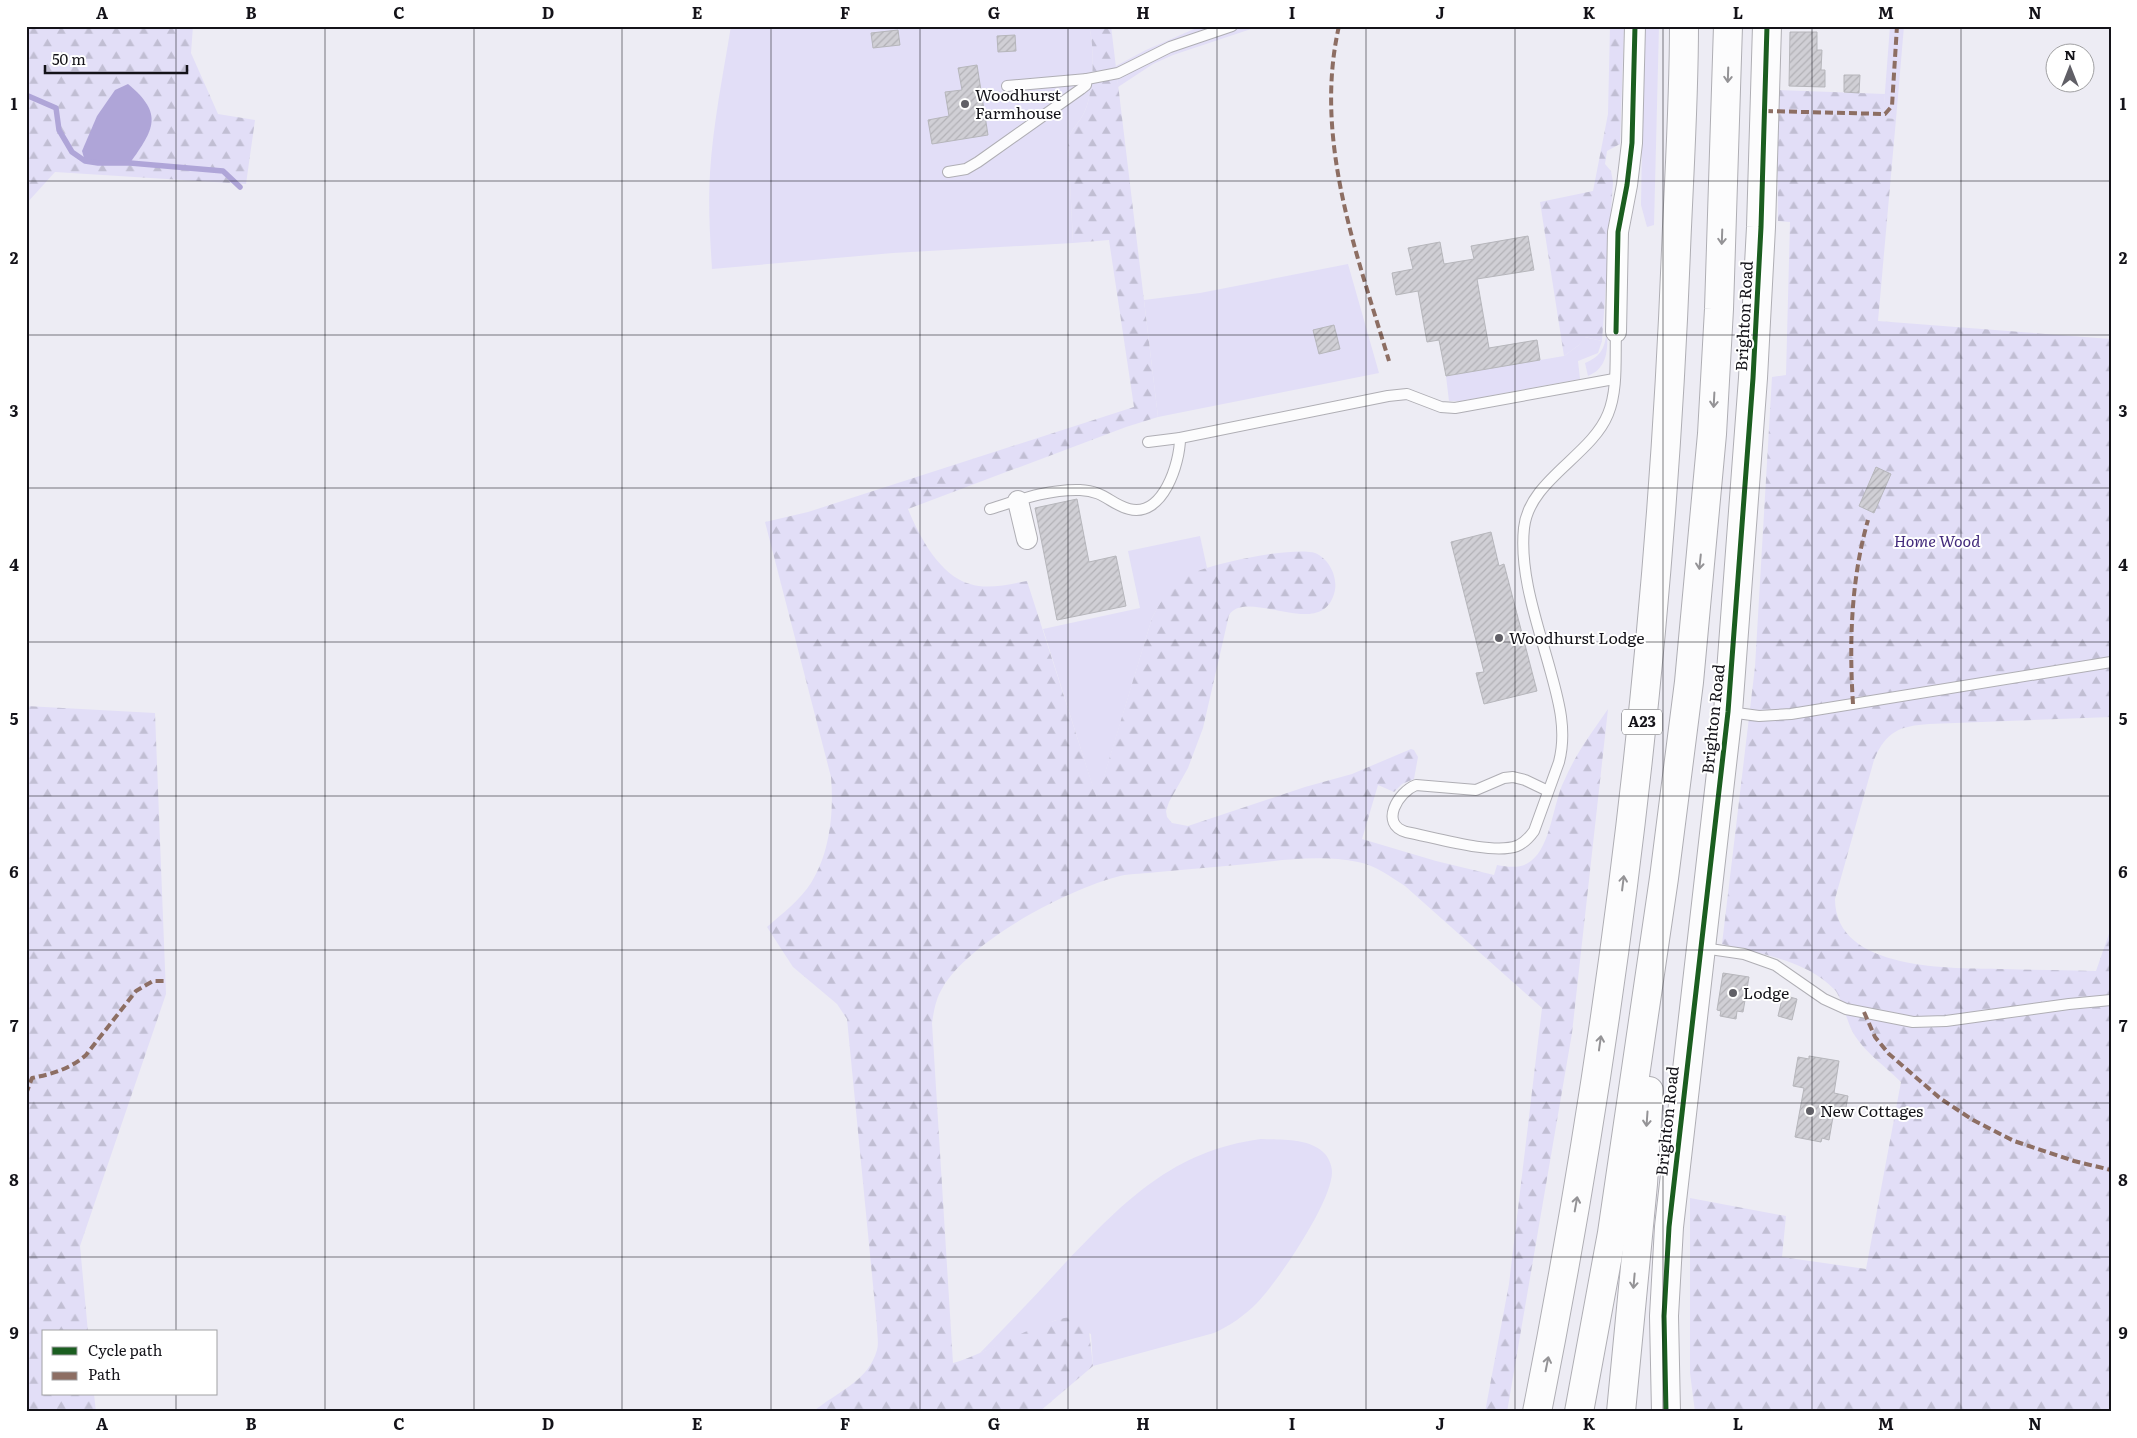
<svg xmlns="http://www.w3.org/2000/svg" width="2137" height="1438" viewBox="0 0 2137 1438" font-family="Literata,serif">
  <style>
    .green { fill: #e2def7 }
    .forest { fill: url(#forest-firs) }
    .water { fill: #afa5d8 }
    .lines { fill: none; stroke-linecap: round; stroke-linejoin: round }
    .stream { stroke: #afa5d8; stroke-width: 5.5 }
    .building { fill: url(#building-hatch); stroke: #b6b6bb }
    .lane-casing { stroke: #afaeb4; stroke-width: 12 }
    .street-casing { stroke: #afaeb4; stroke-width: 22 }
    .secondary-casing { stroke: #afaeb4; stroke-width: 30 }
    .highway-casing { stroke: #afaeb4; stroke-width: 30 }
    .lane { stroke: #fcfcfd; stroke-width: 10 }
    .street { stroke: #fcfcfd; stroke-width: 20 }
    .secondary { stroke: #fcfcfd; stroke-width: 28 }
    .highway { stroke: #fcfcfd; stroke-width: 28 }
    .quiet { stroke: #8d6e63; stroke-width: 4; stroke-dasharray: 8 4; stroke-linecap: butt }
    .cycleway-casing { stroke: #fff; stroke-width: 8 }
    .cycleway { stroke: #1b5e20; stroke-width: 5 }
    .oneway { stroke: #949396 }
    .grid { fill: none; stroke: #141319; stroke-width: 1; stroke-opacity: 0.55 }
    .poi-dot { fill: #605f66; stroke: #fff; stroke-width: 2 }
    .labels { text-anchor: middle; stroke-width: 4; stroke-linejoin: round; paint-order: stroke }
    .shield { fill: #fff; stroke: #5a5a5e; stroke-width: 1 }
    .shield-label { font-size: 15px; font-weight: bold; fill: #141319 }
    .poi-label { font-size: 16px; fill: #141319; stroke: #fff; text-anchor: start }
    .street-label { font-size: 16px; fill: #141319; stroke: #fff }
    .park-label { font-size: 16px; font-style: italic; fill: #432b7c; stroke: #fff }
    .neatline { fill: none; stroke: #141319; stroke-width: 2 }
    .grid-label { font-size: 16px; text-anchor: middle; font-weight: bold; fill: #141319 }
  </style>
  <defs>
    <pattern id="forest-firs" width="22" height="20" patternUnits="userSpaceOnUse" patternTransform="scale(1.25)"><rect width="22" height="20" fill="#e2def7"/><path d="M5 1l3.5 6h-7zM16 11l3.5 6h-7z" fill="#c1bed3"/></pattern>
    <pattern id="building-hatch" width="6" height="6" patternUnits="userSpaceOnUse" patternTransform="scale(1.25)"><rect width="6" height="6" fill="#d0cfd5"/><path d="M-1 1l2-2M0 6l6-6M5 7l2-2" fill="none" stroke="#b2b1b6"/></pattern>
  </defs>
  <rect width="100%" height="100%" fill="#edecf4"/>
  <g class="green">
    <path d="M731 26H1089C1095 48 1094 93 1084 113 1079 123 1071 129 1068 140L1073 243 893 253 712 269C710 237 708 205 710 173 713 124 723 75 731 26Z"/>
    <path d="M1201 26H1260L1173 55 1153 64 1118 87 1116 66 1146 50Z"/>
    <path d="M1644 26H1659L1654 225 1647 227 1641 205Z"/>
    <path d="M1890 26H1904L1896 119 1883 118Z"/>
    <path d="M1348 264 1379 373 1158 417 1144 300 1200 293Z"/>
    <path d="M1607 330C1608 349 1608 368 1588 376L1585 363C1602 356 1605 347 1607 330Z"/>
    <path d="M1584 337 1602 341 1598 353 1578 361 1580 379 1461 401H1449L1446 376 1564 356 1579 345Z"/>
    <path d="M1200 536 1207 568C1180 576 1165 593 1152 618L1097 800 1043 629 1140 608 1128 551Z"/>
    <path d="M1261 1139C1280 1140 1308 1138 1323 1152 1328 1156 1332 1165 1332 1172 1332 1202 1278 1281 1257 1303 1244 1316 1231 1325 1214 1333L1093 1366 1091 1334 1056 1320 980 1353C1009 1323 1038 1293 1066 1262 1125 1201 1172 1151 1261 1139Z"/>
  </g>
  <g class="forest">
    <path d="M26 26H193L191 53 218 114 255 120 246 184 55 172 26 204Z"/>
    <path d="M1089 26H1111L1158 417 1126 427 908 509C919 536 940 576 970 584 988 590 1009 584 1027 581L1097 799 1152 618C1160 602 1170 586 1185 577 1205 564 1294 546 1315 553 1330 559 1339 579 1334 594 1320 641 1247 587 1229 615L1203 728 1188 768 1169 802 1166 811 1167 817 1172 823 1188 826 1305 787 1352 774 1411 749 1414 750 1418 757 1414 779 1402 784 1394 792 1378 785 1362 839 1436 861 1494 875 1497 865C1509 867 1521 869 1531 861 1551 846 1553 803 1564 781 1575 755 1592 732 1608 709L1572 1033 1507 1412H1485L1509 1284 1542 1008 1405 886C1391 877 1375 865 1358 862 1319 854 1276 861 1237 865 1211 867 1184 870 1158 872 1146 874 1132 873 1120 876 1068 889 971 940 943 987 936 998 934 1010 932 1023L953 1363C989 1354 1050 1312 1084 1317L1088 1323 1093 1366 1039 1412H813C836 1392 868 1382 877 1350 879 1343 877 1334 877 1326L847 1019 837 1004 793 967 767 927C783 913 800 900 811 883 830 853 834 812 831 777L765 522 808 512 1134 407 1109 240 1073 243 1068 140C1071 129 1079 123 1084 113 1094 93 1095 48 1089 26Z"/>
    <path d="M1610 26H1624L1620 144 1607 151 1605 164 1611 171 1613 182 1602 341 1585 337 1579 345 1564 356 1540 202 1593 191 1608 114Z"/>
    <path d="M1777 90 1885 94 1883 118 1896 119 1878 321 2111 339V717L1929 724C1900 726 1886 731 1874 760L1835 899C1835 972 1953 968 2004 969 2034 970 2065 970 2096 971L2111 928V1412H1695L1690 1373V1198L1786 1216 1782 1257 1866 1269 1901 1082C1886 1067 1867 1054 1855 1036 1847 1024 1842 998 1835 990 1807 960 1760 954 1722 944L1755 667 1772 377 1786 375 1790 222 1778 221Z"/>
    <path d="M26 706 155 713 166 994 80 1246 88 1332H44V1394H94L96 1412H26Z"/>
  </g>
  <path class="water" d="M128 84C164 114 154 129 130 163H98L85 161 82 151 97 116 115 90Z"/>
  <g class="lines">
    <path class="stream" d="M26 95 56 108 59 130 72 152 85 161 98 163H130L223 171 240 187"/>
  </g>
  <g class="building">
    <path d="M898 30 900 45 873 48 871 33Z"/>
    <path d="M1790 32H1817V50H1822L1821 70H1825V87L1789 86Z"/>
    <path d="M1015 35 1016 51 998 52 997 36Z"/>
    <path d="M977 65 988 135 932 144 928 120 949 116 945 92 962 90 958 68Z"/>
    <path d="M1844 75H1860L1859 93 1844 92Z"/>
    <path d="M1528 236 1534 270 1477 279 1489 348 1537 340 1540 360 1446 376 1439 340 1427 342 1418 291 1396 295 1392 273 1413 269 1408 248 1440 242 1444 264 1474 259 1471 246Z"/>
    <path d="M1334 325 1340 349 1319 354 1313 330Z"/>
    <path d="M1876 467 1891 474 1874 513 1859 506Z"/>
    <path d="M1077 499 1089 562 1116 556 1126 606 1057 620 1035 508Z"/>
    <path d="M1491 532 1499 566 1504 564 1537 691 1484 704 1476 673 1484 672 1451 542Z"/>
    <path d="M1723 973 1749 977 1743 1012 1737 1011 1736 1019 1720 1016 1721 1011 1717 1010Z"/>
    <path d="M1783 995 1797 999 1792 1020 1778 1016Z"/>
    <path d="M1809 1056 1839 1061 1834 1093 1848 1096 1845 1113 1834 1111 1829 1140 1822 1138 1821 1142 1795 1137 1804 1088 1793 1086 1798 1057 1809 1059Z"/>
  </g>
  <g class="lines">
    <defs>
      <g id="lane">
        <path d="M1007 86 1087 79"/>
        <path d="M948 172 966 169 978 162 1081 89 1086 85 1087 79 1118 73 1170 47 1232 26"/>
        <path d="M1148 442 1180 438 1388 396 1407 394 1441 407 1455 408 1614 379"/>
        <path d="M990 509C1019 500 1049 489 1080 490 1105 491 1110 504 1129 509 1163 518 1180 463 1180 438"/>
        <path d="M1729 712 1759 716 1791 714 2111 662"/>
        <path d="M1548 791 1525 780 1513 777 1504 778 1476 790 1416 785C1398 792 1379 824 1406 832 1433 837 1492 855 1517 846 1524 843 1529 838 1534 831L1559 762C1567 731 1559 702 1551 673 1539 628 1519 575 1524 528 1529 480 1591 456 1608 414 1618 390 1615 358 1616 332"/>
        <path d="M1703 948 1744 954 1775 965 1824 999 1846 1009 1913 1022 1946 1021 2069 1004 2111 1000"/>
      </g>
      <g id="street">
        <path d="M1616 332 1618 232 1627 185 1632 143 1635 26"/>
        <path d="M1018 501 1027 539"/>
      </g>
      <path id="secondary" d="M1666 1412 1664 1316 1669 1227 1728 712 1753 378 1761 227 1767 26"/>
      <g id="highway">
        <path d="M1537 1412C1613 1029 1661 640 1676 250 1679 176 1684 101 1684 26"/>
        <path d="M1579 1412 1612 1233 1664 878 1689 682 1712 434 1719 309 1728 26"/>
        <path d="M1621 1412 1643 1184 1649 1091"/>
      </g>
    </defs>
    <use href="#lane" class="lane-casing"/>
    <use href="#street" class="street-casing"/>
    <use href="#secondary" class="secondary-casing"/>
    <use href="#highway" class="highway-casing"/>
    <use href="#lane" class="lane"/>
    <use href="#street" class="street"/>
    <use href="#secondary" class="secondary"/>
    <use href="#highway" class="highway"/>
    <g class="quiet">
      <path d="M1339 26C1313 140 1357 254 1389 361"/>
      <path d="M1765 111 1885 114 1892 106 1897 26"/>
      <path d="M1853 704C1849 643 1851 579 1868 520"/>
      <path d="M1864 1012 1875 1037 1889 1054 1941 1099 1973 1120 2014 1141 2074 1161 2111 1170"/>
      <path d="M26 1094 32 1078C52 1074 70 1069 86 1055L136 991 153 981H166"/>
    </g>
    <defs>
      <g id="cycleway">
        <path d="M1616 332 1618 232 1627 185 1632 143 1635 26"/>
        <path d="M1666 1412 1664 1316 1669 1227 1728 712 1753 378 1761 227 1767 26"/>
      </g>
    </defs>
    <use href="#cycleway" class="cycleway-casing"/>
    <use href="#cycleway" class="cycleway"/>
  </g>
  <defs><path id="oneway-shaft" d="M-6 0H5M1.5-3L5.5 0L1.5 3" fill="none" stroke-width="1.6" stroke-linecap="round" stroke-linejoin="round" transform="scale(1.25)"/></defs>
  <g class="oneway">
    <use href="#oneway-shaft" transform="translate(1728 75) rotate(92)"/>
    <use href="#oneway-shaft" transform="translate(1722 237) rotate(92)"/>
    <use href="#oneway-shaft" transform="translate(1714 400) rotate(93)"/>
    <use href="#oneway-shaft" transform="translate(1700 562) rotate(96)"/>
    <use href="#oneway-shaft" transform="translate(1623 883) rotate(-83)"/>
    <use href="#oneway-shaft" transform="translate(1600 1043) rotate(-82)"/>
    <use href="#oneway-shaft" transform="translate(1647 1119) rotate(94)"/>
    <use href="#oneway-shaft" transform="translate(1576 1204) rotate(-80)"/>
    <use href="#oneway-shaft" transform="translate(1634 1281) rotate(95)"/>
    <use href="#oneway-shaft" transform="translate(1547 1364) rotate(-79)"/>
  </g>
  <path class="grid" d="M176 26V1332M325 26V1412M474 26V1412M622 26V1412M771 26V1412M920 26V1412M1068 26V1412M1217 26V1412M1366 26V1412M1515 26V1412M1663 26V1412M1812 26V1412M1961 26V1412M26 181H2111M26 335H2111M26 488H2111M26 642H2111M26 796H2111M26 950H2111M26 1103H2111M26 1257H2111M176 1394V1412"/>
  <g class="poi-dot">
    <circle cx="965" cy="104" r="5"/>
    <circle cx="1499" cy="638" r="5"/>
    <circle cx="1733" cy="993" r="5"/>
    <circle cx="1810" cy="1111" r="5"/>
  </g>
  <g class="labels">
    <rect class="shield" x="1622" y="709.5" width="40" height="25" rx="4"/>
    <g class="shield-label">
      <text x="1642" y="727">A23</text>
    </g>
    <g class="poi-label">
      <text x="975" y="101">Woodhurst<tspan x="975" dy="18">Farmhouse</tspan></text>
      <text x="1509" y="644">Woodhurst Lodge</text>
      <text x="1743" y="999">Lodge</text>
      <text x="1820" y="1117">New Cottages</text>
    </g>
    <g class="street-label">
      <text transform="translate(1744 316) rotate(-87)" y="6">Brighton Road</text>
      <text transform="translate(1713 719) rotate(-84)" y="6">Brighton Road</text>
      <text transform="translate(1667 1121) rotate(-84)" y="6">Brighton Road</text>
    </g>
    <g class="park-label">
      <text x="1937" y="547">Home Wood</text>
    </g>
  </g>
  <rect width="2137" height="1438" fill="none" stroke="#ffffff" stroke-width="55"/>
  <rect x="42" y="1330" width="175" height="65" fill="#ffffff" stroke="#a1a1a3"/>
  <rect x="52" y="1347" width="25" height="8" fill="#1b5e20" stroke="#a1a1a3"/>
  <text x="88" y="1356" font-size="15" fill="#141319">Cycle path</text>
  <rect x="52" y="1372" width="25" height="8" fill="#8d6e63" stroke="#a1a1a3"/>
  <text x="88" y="1380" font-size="15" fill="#141319">Path</text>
  <g transform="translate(2070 68)"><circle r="24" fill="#ffffff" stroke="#a1a1a3"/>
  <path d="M0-4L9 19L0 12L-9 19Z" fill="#605f66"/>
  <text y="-8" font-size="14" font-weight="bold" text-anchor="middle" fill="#141319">N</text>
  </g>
  <path d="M45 65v8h142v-8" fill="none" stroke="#141319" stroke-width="2.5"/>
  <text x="52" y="65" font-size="15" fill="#141319" stroke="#ffffff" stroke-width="4" paint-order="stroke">50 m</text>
  <rect x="28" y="28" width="2082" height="1382" class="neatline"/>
  <g class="grid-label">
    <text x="102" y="19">A</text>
    <text x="251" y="19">B</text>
    <text x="399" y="19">C</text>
    <text x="548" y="19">D</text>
    <text x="697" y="19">E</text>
    <text x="845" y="19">F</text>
    <text x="994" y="19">G</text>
    <text x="1143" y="19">H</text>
    <text x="1292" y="19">I</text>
    <text x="1440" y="19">J</text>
    <text x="1589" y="19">K</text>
    <text x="1738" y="19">L</text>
    <text x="1886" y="19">M</text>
    <text x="2035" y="19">N</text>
    <text x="14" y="110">1</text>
    <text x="2123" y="110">1</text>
    <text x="14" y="264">2</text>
    <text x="2123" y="264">2</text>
    <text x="14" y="417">3</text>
    <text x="2123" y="417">3</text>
    <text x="14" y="571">4</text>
    <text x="2123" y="571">4</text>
    <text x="14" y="725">5</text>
    <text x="2123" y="725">5</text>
    <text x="14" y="878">6</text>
    <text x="2123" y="878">6</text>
    <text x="14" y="1032">7</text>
    <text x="2123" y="1032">7</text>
    <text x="14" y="1186">8</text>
    <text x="2123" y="1186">8</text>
    <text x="14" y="1339">9</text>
    <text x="2123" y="1339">9</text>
    <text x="102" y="1430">A</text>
    <text x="251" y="1430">B</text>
    <text x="399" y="1430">C</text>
    <text x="548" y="1430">D</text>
    <text x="697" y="1430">E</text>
    <text x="845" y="1430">F</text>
    <text x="994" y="1430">G</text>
    <text x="1143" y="1430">H</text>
    <text x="1292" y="1430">I</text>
    <text x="1440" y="1430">J</text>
    <text x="1589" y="1430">K</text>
    <text x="1738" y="1430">L</text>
    <text x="1886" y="1430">M</text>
    <text x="2035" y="1430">N</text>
  </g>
</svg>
